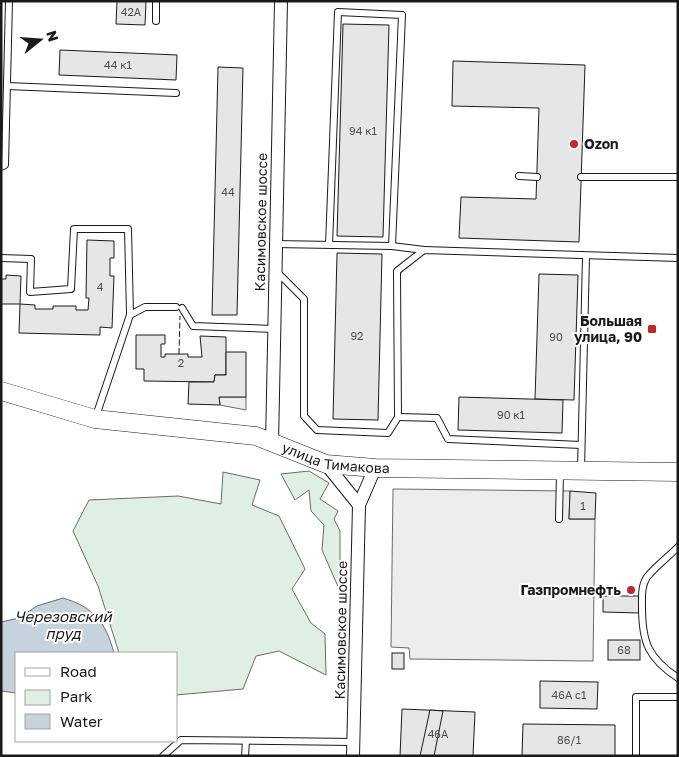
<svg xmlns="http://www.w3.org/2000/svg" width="679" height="757" viewBox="0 0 679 757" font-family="'Golos Text',sans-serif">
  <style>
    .green { fill: #e0efe3; stroke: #6a6a6a }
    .parking { fill: #ededed; stroke: #6a6a6a }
    .water { fill: #c6d2dc; stroke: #6a6a6a }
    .building { fill: #e6e6e6; stroke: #1a1a1a }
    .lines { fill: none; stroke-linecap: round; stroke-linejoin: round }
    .lane-casing { stroke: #1a1a1a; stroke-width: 8 }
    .street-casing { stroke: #1a1a1a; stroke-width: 14 }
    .secondary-casing { stroke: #1a1a1a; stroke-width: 19 }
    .lane { stroke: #fff; stroke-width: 6 }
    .street { stroke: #fff; stroke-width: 12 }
    .secondary { stroke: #fff; stroke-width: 18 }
    .fence { stroke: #1a1a1a; stroke-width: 1; stroke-dasharray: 6 2.5; stroke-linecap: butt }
    .poi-dot { fill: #c62828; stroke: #fff; stroke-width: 2 }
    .labels { text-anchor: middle; stroke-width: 4; stroke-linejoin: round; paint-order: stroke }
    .number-label { font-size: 11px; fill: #4d4d4d }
    .poi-label { font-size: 14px; font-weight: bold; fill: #1a1a1a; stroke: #fff; text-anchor: end }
    .street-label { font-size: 14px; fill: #1a1a1a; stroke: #fff }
    .water-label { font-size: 15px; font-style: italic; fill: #1a1a1a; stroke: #fff }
  </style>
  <rect width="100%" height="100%" fill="#fff"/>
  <g class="green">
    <path d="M309 471 329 483 320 499 338 511 334 519 340 531V591L322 550 324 525 311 511 309 490 295 500 281 474Z"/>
    <path d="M223 472 260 480 252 505 279 516 305 569 292 589 311 623 325 634 326 675 279 651 256 656 243 689 176 695V653H119L98 586 73 531 89 500 178 496 221 504Z"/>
  </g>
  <g class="parking">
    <path d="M219 397H246V410L220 405Z"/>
    <path d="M393 489 570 491 569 519H595L593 661 410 659 409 648 391 647Z"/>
  </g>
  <path class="water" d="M63 598C94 607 106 623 114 653H16V693L1 691V622L19 618 37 606Z"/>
  <g class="building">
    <path d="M117 1H146L145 25 116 24Z"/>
    <path d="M343 24 389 25 383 237 337 236Z"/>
    <path d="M60 50 177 55 176 80 59 75Z"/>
    <path d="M453 61 585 65 579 242 459 238 461 197 536 199 539 108 452 106Z"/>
    <path d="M218 67 243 68 237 315H212Z"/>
    <path d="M87 240 114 241V258H110V276H114L112 328 100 327V335L19 333 20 304 35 305V309H53V306H76V310H88L89 298H86Z"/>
    <path d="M337 253 382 254 378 420 333 419Z"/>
    <path d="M539 274 578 275 574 400 535 399Z"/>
    <path d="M6 275 21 276 20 304H1V279H6Z"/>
    <path d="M136 335H165V344H161V357H165V354H188V357H202L200 336 226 337V375H215L214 382 144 381V369H136Z"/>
    <path d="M226 352H246V397H219L220 405 188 404 189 382H214L215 375H226Z"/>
    <path d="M459 397 563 400 562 433 458 430Z"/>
    <path d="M570 491 596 493 595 519H569Z"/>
    <path d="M603 596H641L640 613 603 612Z"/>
    <rect x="608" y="640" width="32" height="20"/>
    <rect x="392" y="653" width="12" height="16"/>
    <path d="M540 681 598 682 597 709 540 708Z"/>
    <path d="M402 709 475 712 473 756H400Z"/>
    <path d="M430 710 443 711 434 756H420Z"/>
    <path d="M523 724 615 725V756H522Z"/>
  </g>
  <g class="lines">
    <defs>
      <g id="lane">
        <path d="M156 21V1"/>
        <path d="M7 86 176 93"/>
        <path d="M1 167 5 165 9 1"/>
        <path d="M519 176 537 177"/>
        <path d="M581 177H678"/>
        <path d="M275 244 392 246 402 15 338 12 329 245"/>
        <path d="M392 246 424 250"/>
        <path d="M1 258 31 259 30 292 71 289 74 229H128L130 315 95 419"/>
        <path d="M277 272 304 299V416L317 430 388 433 398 417 397 271 424 250 678 258"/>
        <path d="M182 308 193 326 274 329"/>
        <path d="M130 315 145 307H176"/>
        <path d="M398 417 437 418 448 439 581 445"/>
        <path d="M581 470 586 256"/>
        <path d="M559 519 560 472"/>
        <path d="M678 547C668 557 656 566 647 577 641 586 642 597 642 607 642 642 648 658 678 678"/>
        <path d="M163 756 181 740 353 742"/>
        <path d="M245 756 246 741"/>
        <path d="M636 756V697H678"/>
      </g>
      <g id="street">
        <path d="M272 444 281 1"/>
        <path d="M326 464 359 505"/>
        <path d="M353 756 359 505 375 468"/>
      </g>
      <g id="secondary">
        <path id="s1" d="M1 391 95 419 256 436 326 464 375 468 678 472"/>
      </g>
    </defs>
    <use href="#lane" class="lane-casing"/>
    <use href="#street" class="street-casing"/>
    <use href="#secondary" class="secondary-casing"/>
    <use href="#lane" class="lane"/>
    <use href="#street" class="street"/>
    <use href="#secondary" class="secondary"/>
    <path class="fence" d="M179 354 180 316"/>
  </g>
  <g class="poi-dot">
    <circle cx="574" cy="144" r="5"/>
    <rect x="647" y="324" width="10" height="10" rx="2.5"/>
    <circle cx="631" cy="590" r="5"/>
  </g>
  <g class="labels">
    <g class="number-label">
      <text x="131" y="16">42А</text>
      <text x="118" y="69">44 к1</text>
      <text x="363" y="135">94 к1</text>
      <text x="228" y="196">44</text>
      <text x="100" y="291">4</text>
      <text x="357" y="340">92</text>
      <text x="556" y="341">90</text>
      <text x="181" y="367">2</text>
      <text x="511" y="419">90 к1</text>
      <text x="583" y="510">1</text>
      <text x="624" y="654">68</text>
      <text x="569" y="699">46А с1</text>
      <text x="438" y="738">46А</text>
      <text x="569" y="744">86/1</text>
    </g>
    <g class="poi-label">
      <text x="584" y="149" text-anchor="start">Ozon</text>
      <text x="642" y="326">Большая<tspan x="642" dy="16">улица, 90</tspan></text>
      <text x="621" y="595">Газпромнефть</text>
    </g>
    <g class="street-label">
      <text transform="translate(261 222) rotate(-89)" y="5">Касимовское шоссе</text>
      <text dy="5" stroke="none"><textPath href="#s1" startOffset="344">улица Тимакова</textPath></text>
      <text transform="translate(341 630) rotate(-89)" y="5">Касимовское шоссе</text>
    </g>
    <g class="water-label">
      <text x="63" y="622">Черезовский<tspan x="63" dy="17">пруд</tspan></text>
    </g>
  </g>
  <rect width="679" height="757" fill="none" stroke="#1a1a1a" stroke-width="5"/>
  <rect x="15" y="652" width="162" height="90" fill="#ffffff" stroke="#a3a3a3"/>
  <rect x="25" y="668" width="25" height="8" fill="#ffffff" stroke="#a3a3a3"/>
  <text x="60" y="677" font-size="15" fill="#1a1a1a">Road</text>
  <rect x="25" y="690" width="25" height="15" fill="#e0efe3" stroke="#a3a3a3"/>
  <text x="60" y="702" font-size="15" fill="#1a1a1a">Park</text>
  <rect x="25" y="714" width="25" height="15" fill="#c6d2dc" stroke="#a3a3a3"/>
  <text x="60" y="727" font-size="15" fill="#1a1a1a">Water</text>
  <g transform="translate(40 40) rotate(73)" stroke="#ffffff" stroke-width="4" paint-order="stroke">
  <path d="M0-4L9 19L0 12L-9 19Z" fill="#1a1a1a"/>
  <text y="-8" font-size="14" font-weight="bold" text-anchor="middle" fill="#1a1a1a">N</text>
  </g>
</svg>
